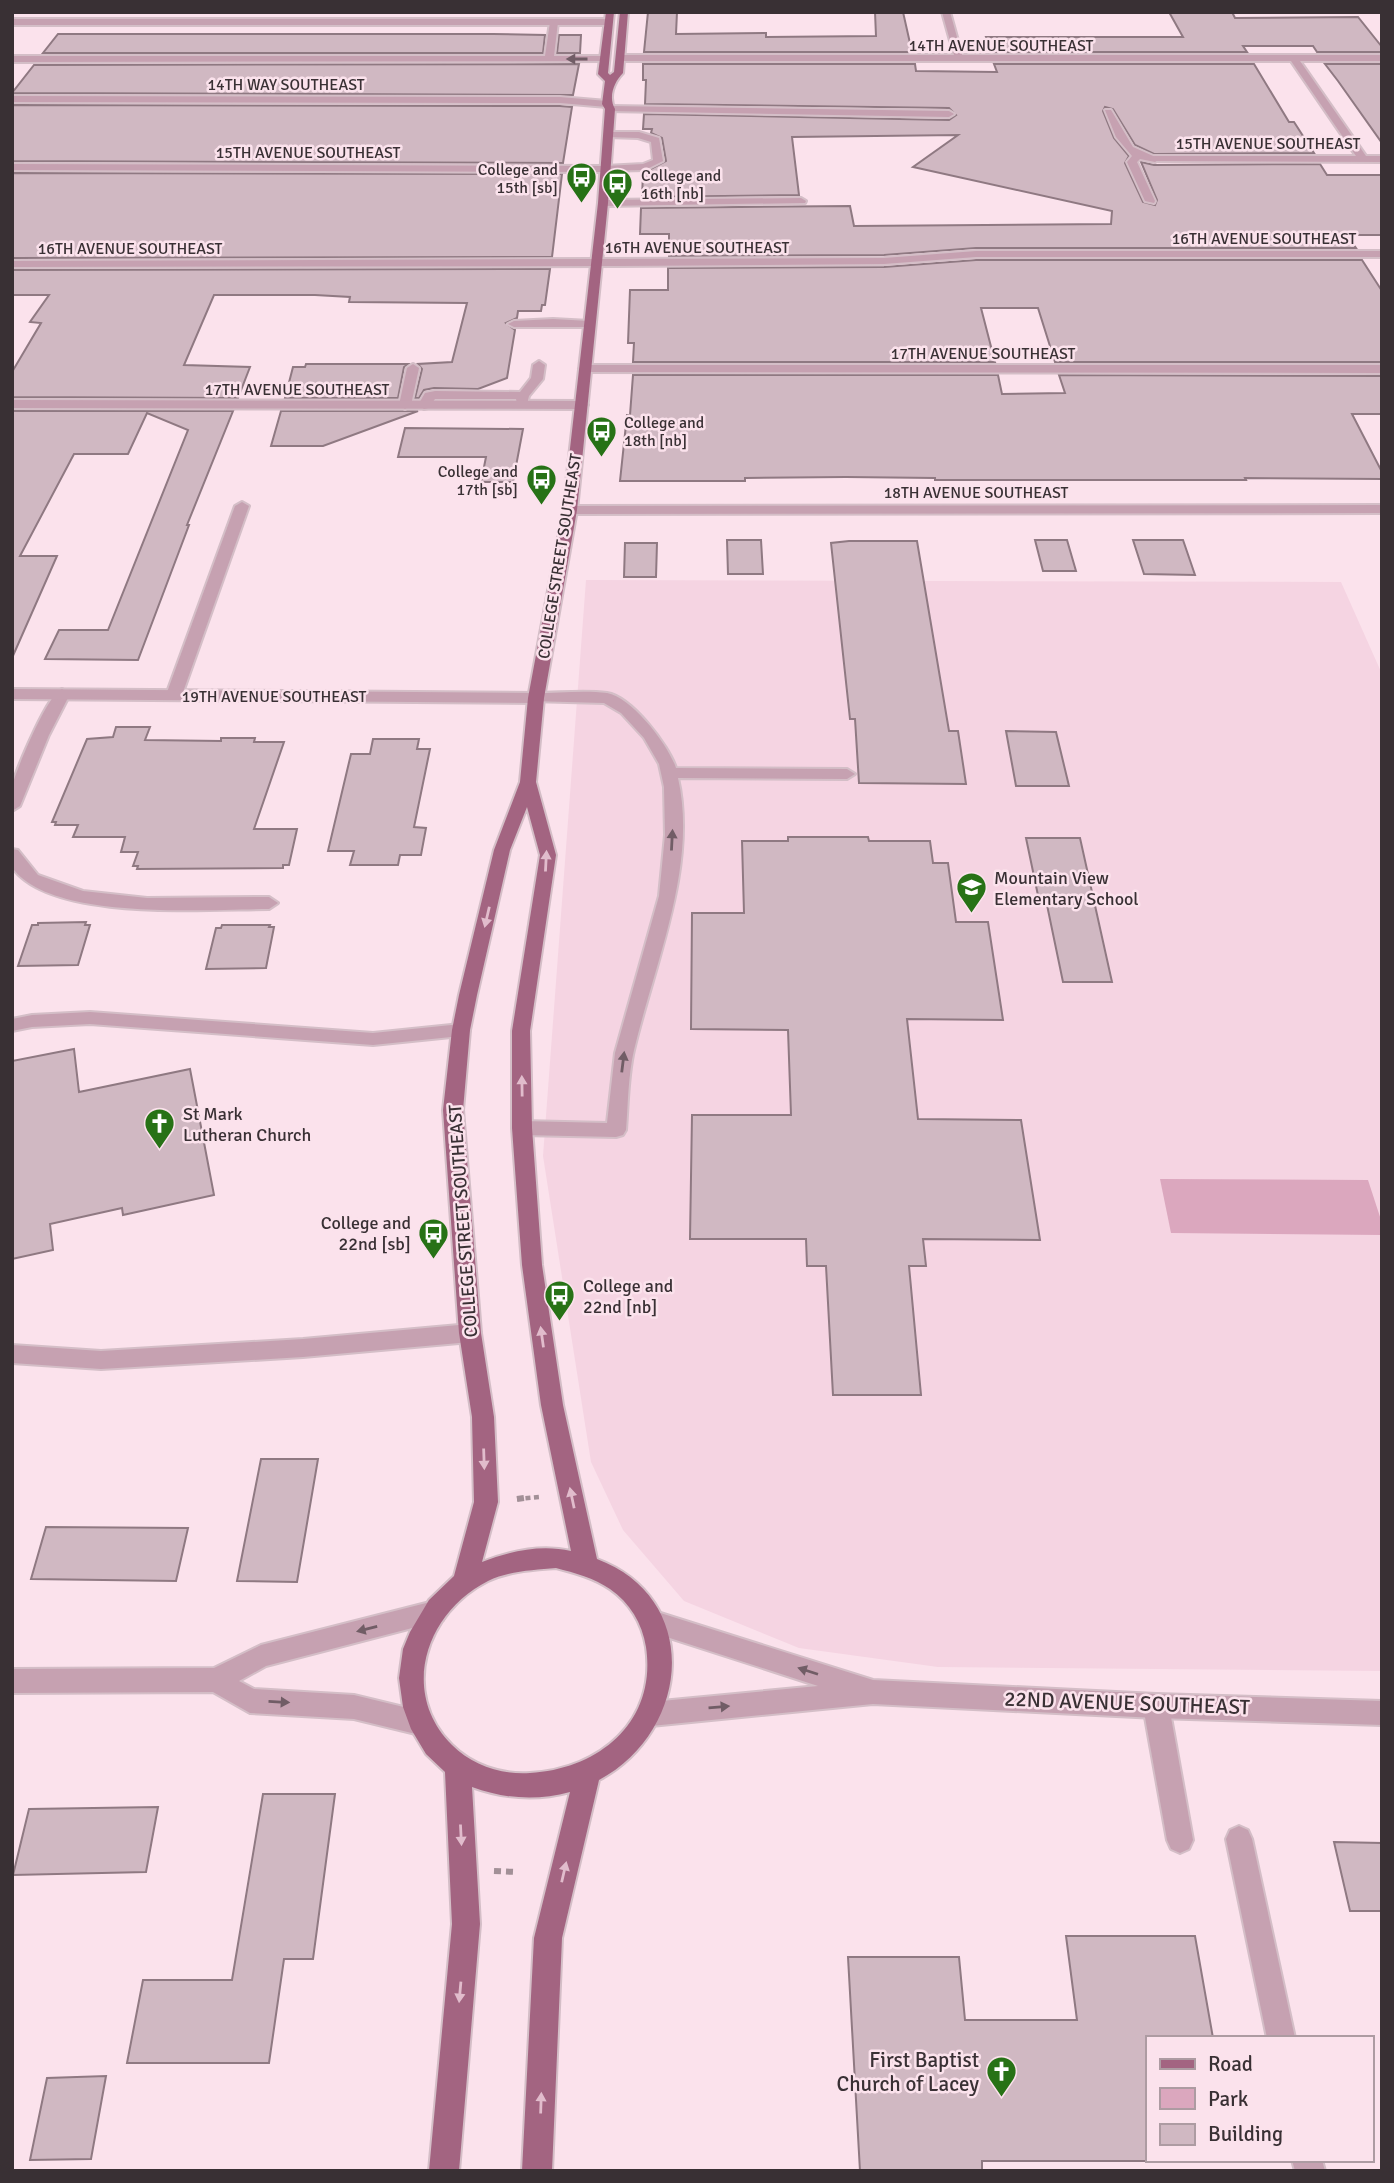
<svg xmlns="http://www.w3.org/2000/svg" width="1394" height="2183" viewBox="0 0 1394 2183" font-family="Signika,sans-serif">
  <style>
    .built { fill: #f5d4e2 }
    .green { fill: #dba7be }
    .building { fill: #d0b8c2; stroke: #8f7982; stroke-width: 2 }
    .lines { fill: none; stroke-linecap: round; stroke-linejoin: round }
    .service-casing { stroke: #d4bec7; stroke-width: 4 }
    .minor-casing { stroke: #d4bec7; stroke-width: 4 }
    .tertiary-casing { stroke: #d4bec7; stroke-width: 4 }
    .primary-casing { stroke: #d4bec7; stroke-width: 4 }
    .path-far1 { stroke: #a29097; stroke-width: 4.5; stroke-dasharray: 5 3.5; stroke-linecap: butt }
    .path { stroke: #a29097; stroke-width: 6; stroke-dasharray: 7 5; stroke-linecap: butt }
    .service { fill: #c6a1b1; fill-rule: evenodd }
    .minor { fill: #c6a1b1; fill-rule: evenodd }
    .tertiary { fill: #c6a1b1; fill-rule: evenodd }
    .primary { fill: #a36481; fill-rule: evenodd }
    .oneway { fill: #715d66 }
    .oneway2 { fill: #e1bccc }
    .labels { text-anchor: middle; stroke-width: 5; stroke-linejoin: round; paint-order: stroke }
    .far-street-label { font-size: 16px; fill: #393034; stroke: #fbe2ec }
    .far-poi-label { font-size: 16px; fill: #393034; stroke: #fbe2ec; text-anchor: end }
    .poi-label { font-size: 18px; fill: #393034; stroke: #fbe2ec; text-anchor: start }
    .street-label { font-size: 18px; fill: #393034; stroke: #fbe2ec }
    .near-street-label { font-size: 21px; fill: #393034; stroke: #fbe2ec }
    .near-poi-label { font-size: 21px; fill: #393034; stroke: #fbe2ec; text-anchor: end }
  </style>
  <rect width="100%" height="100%" fill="#fbe2ec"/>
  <path class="built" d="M586 580 1341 582 1382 674V1671L938 1667 799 1648 684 1601 623 1530 591 1462 543 1156Z"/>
  <path class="green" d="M1160 1179 1368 1180 1382 1223V1235L1171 1233Z"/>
  <g class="building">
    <path d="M648 12H677L676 34 766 33V37L876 36 875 12H903L912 52H644Z"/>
    <path d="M1169 12H1232L1235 18 1358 17 1382 47V52H1317L1313 46H1243L1247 52H991L986 37H1183Z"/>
    <path d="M58 34H493L545 35 543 53H43Z"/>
    <path d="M559 35H581L580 53H557Z"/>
    <path d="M579 64 573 95 12 93 34 65Z"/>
    <path d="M643 64H915L916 71 997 72 994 64H1254L1289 122H1294L1314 153 1154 154 1135 145 1113 109 1105 107 1103 111 1114 138 1129 156 1125 163 1143 202 1155 205 1157 200 1141 162 1154 165 1320 164 1327 175H1382V235H1347L1356 248H976L884 255 669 256V234H640L641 208 850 206 854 226 1111 224 1112 211 913 167 958 135 792 137 799 195 642 197 643 173 666 161 662 138 651 133 652 129H643L644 114 949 120 956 115 949 108 645 104 646 80H643Z"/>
    <path d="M1325 64H1382V143L1338 81Z"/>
    <path d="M12 105 560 106 572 107 563 163 12 161Z"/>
    <path d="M12 173 562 174 552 257 12 258Z"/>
    <path d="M976 260H1362L1382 291V362H1055L1038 308H981L995 362H633L634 343H628L630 290H668V268L884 267Z"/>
    <path d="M550 269 545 305H542L541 311H518L517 318 506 323 515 330 507 378 478 389 434 388 424 390 419 398H415L422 369 418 364 452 362 467 303 349 302 350 297 315 295H214L184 365 250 367 238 398 12 397V372L41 323 30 322 49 295H12V270Z"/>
    <path d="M306 364H408L404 367 398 398H285L293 367H305Z"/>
    <path d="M633 375H998L1002 394 1065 393 1059 375 1382 376V414H1352L1382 472V479L1245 478 1246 480H935V478L846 477 745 478V481H620L627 415H630Z"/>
    <path d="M12 411H233L187 525H189L138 660 45 659 59 630H108L188 430 147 413 128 454H74L20 556H57L12 658Z"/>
    <path d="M281 411H418L323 446H271Z"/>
    <path d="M405 428 523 429 513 482H481L486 457H398Z"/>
    <path d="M727 540H761L763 574H728Z"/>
    <path d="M1035 540H1067L1076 571H1043Z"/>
    <path d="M1133 540H1183L1195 575 1144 574Z"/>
    <path d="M849 541H917L949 731H958L966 784 859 783 855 719H850L831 543Z"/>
    <path d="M625 543H657L656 577H624Z"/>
    <path d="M116 727H150L145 740 221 741V738H255L254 742H284L254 829H297L289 865H283V868L137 869 138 866H133L138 852H121L125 837H73L78 825H55L56 822H52L87 739 113 737Z"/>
    <path d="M1006 731 1056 732 1069 786H1016Z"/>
    <path d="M373 739H419L417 749H430L414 827 426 828 421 855H400L398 865H350L354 851H328L351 754H370Z"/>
    <path d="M788 837H868L869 841H930L933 863H948L956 922H988L1003 1020 907 1019 918 1119 1021 1120 1040 1240 923 1239 926 1266H909L921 1395H833L826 1266H807L806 1239H690L692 1115H791L788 1030 691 1029 692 913H744L742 841H788Z"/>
    <path d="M1026 838H1080L1112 982H1063L1047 905H1040Z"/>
    <path d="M86 922 85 925H90L78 965 18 966 32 925H38V923Z"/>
    <path d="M222 925H270L269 927H274L266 968 206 969 216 928H221Z"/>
    <path d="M74 1049 79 1092 190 1069 214 1195 123 1215 122 1208 50 1224 53 1250 12 1259V1061Z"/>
    <path d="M261 1459H318L297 1582 237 1581Z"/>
    <path d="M46 1527 188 1528 176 1581 31 1579Z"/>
    <path d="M263 1794H335L313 1959H284L269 2063H127L143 1980H232Z"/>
    <path d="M158 1807 146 1872 13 1875 29 1809Z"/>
    <path d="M1334 1842 1382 1843V1911H1350Z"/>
    <path d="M1066 1936H1195L1213 2038H1147V2161H982V2171H860L848 1957H959L965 2020H1077Z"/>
    <path d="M106 2076 91 2159 30 2160 47 2078Z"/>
  </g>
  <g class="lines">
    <defs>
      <g id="service">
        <path d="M554 19 558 22 554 56H604L608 59 607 61 12 62V56H545L550 22Z"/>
        <path d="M610 106 949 111 954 114 949 117 607 111V107Z"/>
        <path d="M1105 110H1111L1133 147 1160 159 1155 162 1140 159 1137 162 1155 201 1154 203 1145 201 1127 162 1132 156 1116 137Z"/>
        <path d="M605 132H639L659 138 663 161 645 170 601 171V167L605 166 643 164 653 160 651 142 638 138 608 137 605 136Z"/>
        <path d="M801 198 806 201 805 203 603 206 598 203 603 200Z"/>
        <path d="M553 319 589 321 595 324 589 327H514L508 324 514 321Z"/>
        <path d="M539 361 545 365 543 379 529 396 526 408H518L516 399H435L428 408 424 409 418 405 425 393 435 391 520 392 531 378 533 365Z"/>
        <path d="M413 364 419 368 411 405 405 409 399 405 407 368Z"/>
        <path d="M242 502 249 506 182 695 179 698H169L166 695 235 506Z"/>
        <path d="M62 689 70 694 49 735 20 806 12 811C12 802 11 791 13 783 18 766 48 693 62 689Z"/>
        <path d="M536 693C559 693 585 690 607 693 632 697 669 746 676 768L847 769 855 774 847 779 678 778C698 866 654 965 634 1050 628 1076 628 1104 626 1130L623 1135 616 1137 522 1135 515 1133 512 1128 515 1123 522 1121 607 1123 615 1053 659 896 665 835 664 787 659 764 644 738 621 713 604 703 531 701 528 698 531 695Z"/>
        <path d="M12 849 18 850 38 875 83 891 147 898 269 897 278 903 269 909C208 909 49 922 12 867Z"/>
        <path d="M90 1012 373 1033 461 1024 468 1025 470 1030 468 1035 461 1036 373 1045 90 1024 32 1027 12 1031V1019L32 1015Z"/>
        <path d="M470 1324 478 1327 481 1333 478 1339 470 1342 303 1357 101 1369 12 1363V1345L101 1351 303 1339Z"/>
        <path d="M1156 1694 1165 1698 1169 1706 1193 1840 1189 1849 1180 1853 1171 1849 1167 1840 1143 1706 1147 1698Z"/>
        <path d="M1239 1826 1248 1830 1252 1839 1295 2038H1267L1226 1839 1230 1830Z"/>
        <path d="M1292 2160H1322L1325 2171H1295Z"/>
      </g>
      <g id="minor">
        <path d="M942 12H950L962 55H1382V61H1300L1366 156H1382V162L1151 161V157L1155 156H1356L1291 61H621L617 58 621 55H954Z"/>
        <path d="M12 96 560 97 607 101 612 104 607 107 560 103 12 102Z"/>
        <path d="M12 164 605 166 610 169 605 172 12 170Z"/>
        <path d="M976 251H1382V257H976L884 264 618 266 12 267V261L884 258Z"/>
        <path d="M585 365H1382V373L581 372 579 369Z"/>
        <path d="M12 400 582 401 588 405 582 409 12 408Z"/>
        <path d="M1382 505V513L570 514 563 510 570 506Z"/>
        <path d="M12 689 536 693 544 698 536 703 12 699Z"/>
        <path d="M434 1601 443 1604 446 1612 443 1620 266 1666 239 1681 254 1689 354 1695 420 1711 429 1715 433 1723 429 1731 420 1735 354 1719 250 1713 213 1692 12 1693V1669L214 1668 261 1645Z"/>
      </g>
      <g id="tertiary">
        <path d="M12 19H608L612 22 608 25H12Z"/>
        <path d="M651 1610 873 1680 1156 1694 1382 1701V1725L1156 1718 873 1704 651 1726 642 1722 638 1714 642 1706 651 1702 818 1686 642 1629 639 1621 642 1613Z"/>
      </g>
      <path id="primary" d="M606 12H614L608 73 610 75 614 72 620 12H628L623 73C614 82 608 97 615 109L608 203 577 510 544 698 536 782 556 855 530 1031 532 1128 542 1265 563 1405 597 1559C703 1599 690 1731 599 1780L562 1938 552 2171H522L534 1938 570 1792C537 1801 505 1799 472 1787L480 1924 459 2171H429L452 1924 445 1772 426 1754 411 1729 403 1707 399 1678 403 1649 410 1632 429 1600 454 1576 474 1502 472 1417 459 1333 443 1110 452 1030 459 995 494 850 520 782 528 698 563 510 598 203 605 109 602 104 605 81 598 74ZM527 807 540 855 512 1031V1128L522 1265 541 1405 571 1551C541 1544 510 1551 482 1562L498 1502 494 1417 481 1333 463 1110 470 1030 477 995 510 850ZM556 1568C575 1573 594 1578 610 1589 630 1603 642 1623 646 1647 657 1721 600 1769 530 1773 501 1775 472 1765 452 1745 399 1692 426 1612 488 1581 509 1571 533 1570 556 1568Z"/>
    </defs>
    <use href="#service" class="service-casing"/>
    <use href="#minor" class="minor-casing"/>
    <use href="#tertiary" class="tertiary-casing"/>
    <use href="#primary" class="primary-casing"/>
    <path class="path-far1" d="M517 1499 539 1497"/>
    <g class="path">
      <path d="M517 1499 524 1498"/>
      <path d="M494 1871 516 1872"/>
    </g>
    <use href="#service" class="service"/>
    <use href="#minor" class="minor"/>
    <use href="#tertiary" class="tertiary"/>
    <use href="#primary" class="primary"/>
  </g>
  <defs><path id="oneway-solid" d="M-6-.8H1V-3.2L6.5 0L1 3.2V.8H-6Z" transform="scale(1.75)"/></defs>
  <g class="oneway">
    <use href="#oneway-solid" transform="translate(577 59) rotate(180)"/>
    <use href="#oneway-solid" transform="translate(672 840) rotate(-87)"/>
    <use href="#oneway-solid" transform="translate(623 1062) rotate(-83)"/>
    <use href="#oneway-solid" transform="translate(367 1629) rotate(166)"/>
    <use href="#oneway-solid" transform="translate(808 1671) rotate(-162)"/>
    <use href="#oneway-solid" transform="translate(279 1702) rotate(3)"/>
    <use href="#oneway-solid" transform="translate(719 1707) rotate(-5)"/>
  </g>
  <g class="oneway2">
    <use href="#oneway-solid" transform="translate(546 861) rotate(-87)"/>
    <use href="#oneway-solid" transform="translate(487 917) rotate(103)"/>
    <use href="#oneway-solid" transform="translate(522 1086) rotate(-91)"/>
    <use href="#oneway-solid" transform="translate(542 1337) rotate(-98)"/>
    <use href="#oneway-solid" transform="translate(484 1459) rotate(88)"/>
    <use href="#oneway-solid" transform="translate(572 1498) rotate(-102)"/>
    <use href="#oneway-solid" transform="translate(461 1835) rotate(87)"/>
    <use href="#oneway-solid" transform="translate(564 1872) rotate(-77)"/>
    <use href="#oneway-solid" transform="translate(460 1992) rotate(95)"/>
    <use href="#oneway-solid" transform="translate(541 2103) rotate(-88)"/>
  </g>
  <defs>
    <symbol id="bus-pin" viewBox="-11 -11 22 30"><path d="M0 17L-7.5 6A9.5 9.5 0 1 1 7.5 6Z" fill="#277216" stroke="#fbe2ec"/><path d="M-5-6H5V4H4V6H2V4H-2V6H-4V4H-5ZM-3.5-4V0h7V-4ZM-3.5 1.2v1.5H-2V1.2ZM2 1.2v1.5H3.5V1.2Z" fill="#fff"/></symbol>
    <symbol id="school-pin" viewBox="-11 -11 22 30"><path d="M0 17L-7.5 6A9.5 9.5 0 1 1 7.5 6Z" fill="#277216" stroke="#fbe2ec"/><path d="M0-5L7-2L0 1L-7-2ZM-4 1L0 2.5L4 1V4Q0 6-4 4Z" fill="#fff"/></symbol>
    <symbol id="church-pin" viewBox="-11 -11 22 30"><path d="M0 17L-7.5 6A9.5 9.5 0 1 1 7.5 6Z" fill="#277216" stroke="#fbe2ec"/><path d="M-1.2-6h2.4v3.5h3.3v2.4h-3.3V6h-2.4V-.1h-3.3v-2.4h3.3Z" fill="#fff"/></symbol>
  </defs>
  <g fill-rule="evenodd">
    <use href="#bus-pin" x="564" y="160" width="35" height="47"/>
    <use href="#bus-pin" x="600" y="166" width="35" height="47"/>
    <use href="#bus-pin" x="584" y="414" width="35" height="47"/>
    <use href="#bus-pin" x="524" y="462" width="35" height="47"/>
    <use href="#school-pin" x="954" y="870" width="35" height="47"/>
    <use href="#church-pin" x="142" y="1106" width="35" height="47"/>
    <use href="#bus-pin" x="416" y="1216" width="35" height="47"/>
    <use href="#bus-pin" x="542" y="1278" width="35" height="47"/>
    <use href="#church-pin" x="984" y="2054" width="35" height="47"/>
  </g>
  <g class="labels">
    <g class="far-street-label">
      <text x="1001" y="51">14TH AVENUE SOUTHEAST</text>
      <text x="286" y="90">14TH WAY SOUTHEAST</text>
      <text x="1268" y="149">15TH AVENUE SOUTHEAST</text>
      <text x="308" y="158">15TH AVENUE SOUTHEAST</text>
      <text x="1264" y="244">16TH AVENUE SOUTHEAST</text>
      <text x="697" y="253">16TH AVENUE SOUTHEAST</text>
      <text x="130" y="254">16TH AVENUE SOUTHEAST</text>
      <text x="983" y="359">17TH AVENUE SOUTHEAST</text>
      <text x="297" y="395">17TH AVENUE SOUTHEAST</text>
      <text x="976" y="498">18TH AVENUE SOUTHEAST</text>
      <text transform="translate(559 556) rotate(-81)" y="6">COLLEGE STREET SOUTHEAST</text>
      <text x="274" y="702">19TH AVENUE SOUTHEAST</text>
    </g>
    <g class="far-poi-label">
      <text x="558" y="175">College and<tspan x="558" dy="18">15th [sb]</tspan></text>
      <text x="641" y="181" text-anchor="start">College and<tspan x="641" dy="18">16th [nb]</tspan></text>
      <text x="624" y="428" text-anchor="start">College and<tspan x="624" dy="18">18th [nb]</tspan></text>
      <text x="518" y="477">College and<tspan x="518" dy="18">17th [sb]</tspan></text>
    </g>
    <g class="poi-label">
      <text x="994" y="884">Mountain View<tspan x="994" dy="21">Elementary School</tspan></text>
      <text x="183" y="1120">St Mark<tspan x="183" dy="21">Lutheran Church</tspan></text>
      <text x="411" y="1229" text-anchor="end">College and<tspan x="411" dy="21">22nd [sb]</tspan></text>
      <text x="583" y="1292">College and<tspan x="583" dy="21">22nd [nb]</tspan></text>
    </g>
    <g class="street-label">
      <text transform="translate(463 1221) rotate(-94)" y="6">COLLEGE STREET SOUTHEAST</text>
    </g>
    <g class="near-street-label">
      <text transform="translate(1127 1703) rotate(2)" y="7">22ND AVENUE SOUTHEAST</text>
    </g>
    <g class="near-poi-label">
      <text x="979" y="2067">First Baptist<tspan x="979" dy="24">Church of Lacey</tspan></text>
    </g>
  </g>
  <rect width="1394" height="2183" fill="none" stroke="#393034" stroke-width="28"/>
  <rect x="1146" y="2036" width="228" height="126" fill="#fbe2ec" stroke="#ad9ba2" stroke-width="2"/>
  <rect x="1160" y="2059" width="35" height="10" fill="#a36481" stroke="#ad9ba2" stroke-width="2"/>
  <text x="1208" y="2071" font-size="21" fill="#393034">Road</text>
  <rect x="1160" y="2088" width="35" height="21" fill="#dba7be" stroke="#ad9ba2" stroke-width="2"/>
  <text x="1208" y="2106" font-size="21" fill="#393034">Park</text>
  <rect x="1160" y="2124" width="35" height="21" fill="#d0b8c2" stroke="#ad9ba2" stroke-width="2"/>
  <text x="1208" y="2141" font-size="21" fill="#393034">Building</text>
</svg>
